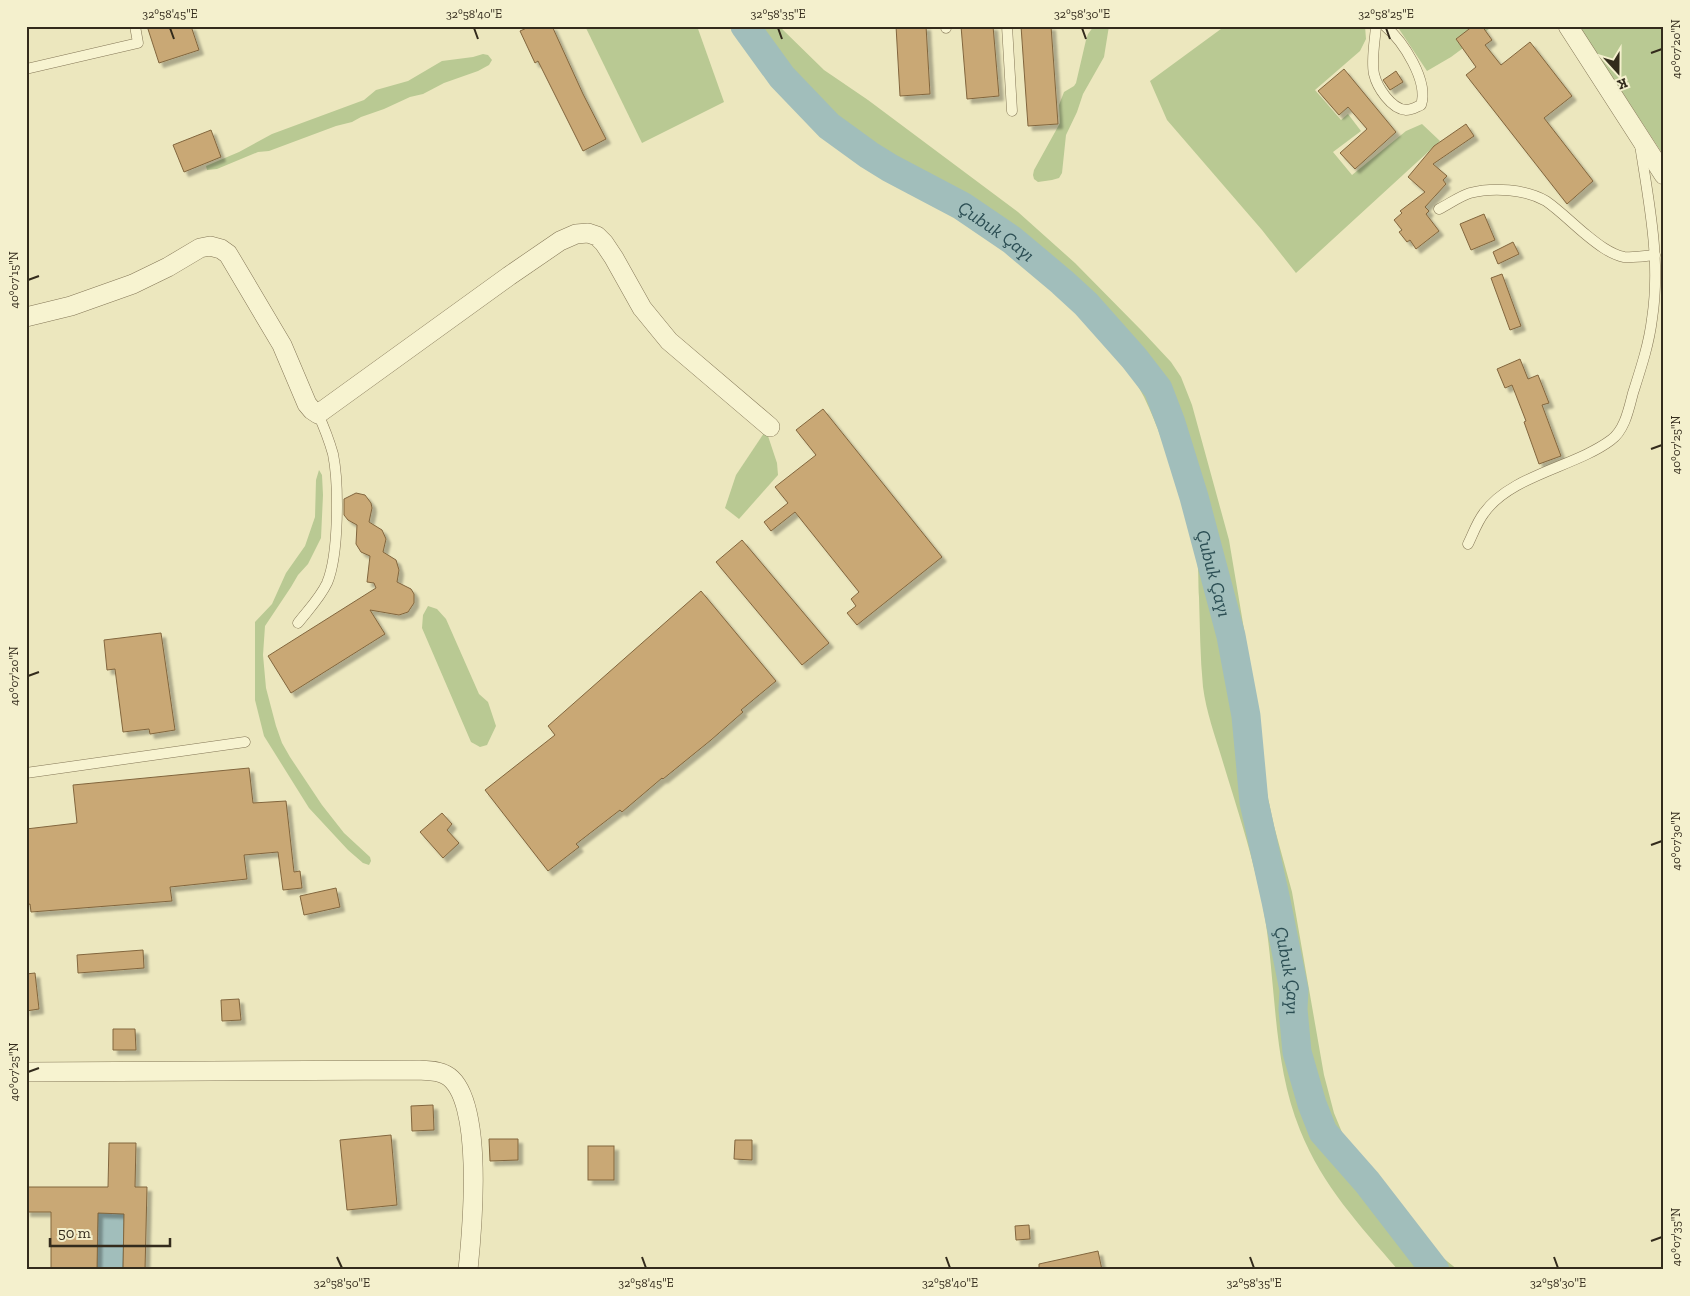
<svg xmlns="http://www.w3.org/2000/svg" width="1690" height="1296" viewBox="0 0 1690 1296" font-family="'Zilla Slab',serif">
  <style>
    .green { fill: #b9c993 }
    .water { fill: #a1bebb; stroke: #698b89 }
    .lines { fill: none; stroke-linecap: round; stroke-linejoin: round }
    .river { stroke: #a1bebb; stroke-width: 29 }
    .building { fill: #c9a874; stroke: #82663e; filter: url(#shadow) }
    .lane-casing { stroke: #847757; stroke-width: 11 }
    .street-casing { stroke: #847757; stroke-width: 20 }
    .lane { stroke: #f7f3d0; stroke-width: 10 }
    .street { stroke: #f7f3d0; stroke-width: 19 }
    .ticks { fill: none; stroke: #332b1c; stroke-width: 2 }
    .labels { text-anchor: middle; stroke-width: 4; stroke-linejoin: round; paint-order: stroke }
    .water-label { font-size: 19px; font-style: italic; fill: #2b4e53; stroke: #f4f0cd }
    .neatline { fill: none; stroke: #332b1c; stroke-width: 2 }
    .ticks-label { font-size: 12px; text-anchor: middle; fill: #332b1c }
  </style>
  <defs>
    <filter id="shadow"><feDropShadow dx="4.5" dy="4.5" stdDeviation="1" flood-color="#0004"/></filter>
  </defs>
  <rect width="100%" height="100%" fill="#ece7be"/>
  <g class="green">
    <path d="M585 26H697L724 102 642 143Z"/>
    <path d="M737 26H779L824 70 868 100 1018 212 1075 263 1142 331 1171 362 1181 377 1192 405 1229 540 1248 653 1256 730 1261 765 1274 826 1292 892 1324 1075 1334 1113 1346 1142 1362 1169 1398 1213 1437 1253 1458 1270H1398C1359 1224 1323 1187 1300 1130 1269 1054 1278 966 1259 888 1249 844 1235 802 1222 759 1215 736 1206 711 1203 687 1200 657 1200 627 1199 597 1198 585 1199 572 1197 560 1193 536 1185 512 1178 488 1168 457 1158 426 1144 397 1097 304 995 239 908 187 874 166 837 148 808 122 779 95 759 58 737 26Z"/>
    <path d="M1094 26H1109L1104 57 1083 94 1077 112 1066 135 1062 173 1059 178 1052 180 1038 182 1034 179 1033 175 1034 170 1060 123 1059 105 1064 92 1074 86 1076 83 1086 40 1088 34Z"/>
    <path d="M1225 26H1365L1366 39 1360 51 1315 90 1341 120 1348 114 1361 131 1333 152 1352 175 1406 131 1422 124 1440 141 1296 273 1262 230 1167 120 1150 81Z"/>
    <path d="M1397 26H1493L1451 57 1427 71Z"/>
    <path d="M1579 26H1664V156Z"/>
    <path d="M483 54 488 55 492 60 489 65 478 71 444 83 423 94 410 97 384 109 361 117 352 122 336 126 269 151 258 152 217 169 207 170 206 166 239 152 272 134 364 100 376 90 408 81 442 61 473 57Z"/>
    <path d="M766 430 777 463 778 475 739 519 725 508 736 475Z"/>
    <path d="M319 470 322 475 323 495 321 538 308 564 298 575 291 587 265 626 263 655 266 688 276 726 282 743 290 757 322 805 344 833 370 857 371 861 369 865 363 863 348 850 309 808 264 736 255 700V622L272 604 286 573 305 546 315 517 316 480Z"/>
    <path d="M428 606 437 609 446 619 479 694 488 702 496 726 487 745 480 747 471 742 422 628 423 615Z"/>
  </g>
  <path class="water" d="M98 1213 124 1214 123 1270H97Z"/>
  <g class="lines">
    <path class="river" id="s1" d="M745 26 782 77 829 126 869 155 890 168 962 206 1012 240 1062 282 1086 304 1134 358 1158 389 1171 423 1194 497 1231 636 1246 716 1254 802 1276 901 1294 990 1293 1009 1297 1052 1312 1104 1323 1132 1367 1182 1435 1270"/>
  </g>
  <g class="building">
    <path d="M147 26H191L199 50 159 63Z"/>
    <path d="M531 26H552L583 94 606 139 583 151 538 61 535 63 520 31Z"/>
    <path d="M896 26H926L930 94 900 96Z"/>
    <path d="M961 26H993L999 96 967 99Z"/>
    <path d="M1021 26H1051L1058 124 1028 126Z"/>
    <path d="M1473 26H1482L1492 40 1485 45 1501 65 1530 42 1572 96 1544 118 1593 181 1567 204 1466 75 1476 67 1456 39Z"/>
    <path d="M1344 69 1396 132 1355 169 1340 153 1367 129 1348 107 1339 115 1318 91Z"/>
    <path d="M1396 71 1403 82 1390 90 1383 80Z"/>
    <path d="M1466 124 1474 136 1433 164 1447 176 1443 180 1446 184 1425 207 1429 211 1426 214 1439 231 1416 249 1410 240 1407 242 1399 232 1402 230 1394 220 1402 213 1400 211 1425 192 1408 177 1434 146Z"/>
    <path d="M211 130 221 157 184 172 173 145Z"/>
    <path d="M1484 214 1495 240 1471 250 1460 224Z"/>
    <path d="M1513 242 1519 254 1498 264 1493 252Z"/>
    <path d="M1502 274 1521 326 1510 330 1491 278Z"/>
    <path d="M1520 359 1528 379 1538 375 1549 403 1542 405 1561 456 1539 464 1524 422 1526 421 1512 385 1505 388 1497 369Z"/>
    <path d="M823 409 942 557 857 625 847 613 856 606 851 599 859 592 795 512 771 531 764 522 788 503 775 487 816 455 796 430Z"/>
    <path d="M356 493 365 495 371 503 372 508 369 522 382 530 386 539 383 552 396 560 399 570 397 582 411 589 414 594V603L408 612 399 615 370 610 385 634 291 693 268 656 376 588 374 583 367 582 370 556 361 552 356 544 357 525 348 520 344 515V499Z"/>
    <path d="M742 540 829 643 802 665 716 562Z"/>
    <path d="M701 591 776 681 741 710 743 712 711 740 663 779 662 778 622 812 620 810 576 844 579 847 548 871 485 790 555 735 548 726Z"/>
    <path d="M161 633 175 730 150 734 149 729 123 732 115 669 107 670 104 640Z"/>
    <path d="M249 768 253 803 286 801 294 872 300 871 302 888 283 890 278 852 244 855 247 879 170 887 172 901 31 912 30 904 26 905V829L77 823 73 785Z"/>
    <path d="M442 813 452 824 447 830 459 843 443 858 420 832Z"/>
    <path d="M336 888 340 907 304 915 300 896Z"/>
    <path d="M143 950 144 968 78 973 77 955Z"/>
    <path d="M35 973 39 1009 26 1011V974Z"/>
    <path d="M239 999 241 1020 222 1021 221 1000Z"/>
    <path d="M113 1029H135L136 1050H113Z"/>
    <path d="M433 1105 434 1130 412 1131 411 1106Z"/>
    <path d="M391 1135 397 1205 347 1210 340 1140Z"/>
    <path d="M489 1139H518V1160L490 1161Z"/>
    <path d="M735 1140H752V1160L734 1159Z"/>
    <path d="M109 1143H136L135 1187H147L145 1270H123L124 1214 98 1213 97 1270H51V1212H26V1187H108Z"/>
    <rect x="588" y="1146" width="26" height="34"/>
    <path d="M1029 1225 1030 1239 1016 1240 1015 1226Z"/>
    <path d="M1098 1251 1102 1270H1039V1264Z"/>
  </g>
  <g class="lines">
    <defs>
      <g id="lane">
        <path d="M946 26V28"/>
        <path d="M1007 26 1012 111"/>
        <path d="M1376 26C1375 41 1371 60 1374 74 1377 87 1391 109 1406 110 1412 110 1416 107 1421 105 1429 81 1403 41 1385 26"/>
        <path d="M26 69 138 43 135 26"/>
        <path d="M1439 209C1449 204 1460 196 1470 193 1493 187 1525 189 1546 201 1559 210 1572 223 1584 233 1595 242 1609 254 1624 257 1634 258 1645 256 1655 255"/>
        <path d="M1468 544C1473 534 1477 522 1484 513 1511 475 1575 467 1611 440 1625 430 1629 408 1633 393 1641 368 1649 344 1652 319 1661 261 1649 203 1640 145"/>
        <path d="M298 623C308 610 320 598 327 583 339 555 339 484 333 454 329 440 324 427 318 414"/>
        <path d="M26 773 245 742"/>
      </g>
      <g id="street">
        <path d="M1568 26 1664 175"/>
        <path d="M26 317 71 306 133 284 168 267 200 248 210 246 221 249 228 254 282 345 307 404 312 410 318 414 509 276 560 241 576 234 588 233 597 236 604 243 614 258 642 308 669 341 770 427"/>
        <path d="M26 1072 419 1070C428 1071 438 1070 446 1075 485 1096 472 1231 468 1270"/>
      </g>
    </defs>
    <use href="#lane" class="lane-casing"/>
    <use href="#street" class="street-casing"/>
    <use href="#lane" class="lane"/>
    <use href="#street" class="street"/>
  </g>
  <path class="ticks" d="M170 28 174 39M474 28 478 39M778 28 782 39M1082 28 1086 39M1386 28 1390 39M1651 53 1662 49M28 280 39 276M1651 449 1662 445M28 676 39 672M1651 845 1662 841M28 1072 39 1068M1651 1241 1662 1237M337 1257 342 1268M642 1257 646 1268M946 1257 950 1268M1250 1257 1254 1268M1554 1257 1558 1268"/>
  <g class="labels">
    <g class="water-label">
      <text dy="7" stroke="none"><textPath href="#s1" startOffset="329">Çubuk Çayı</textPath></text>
      <text dy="7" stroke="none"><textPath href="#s1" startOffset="749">Çubuk Çayı</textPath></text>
      <text dy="7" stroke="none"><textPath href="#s1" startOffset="1154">Çubuk Çayı</textPath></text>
    </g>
  </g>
  <rect width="1690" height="1296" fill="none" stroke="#f4f0cd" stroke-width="55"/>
  <g transform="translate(1618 72) rotate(159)" stroke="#f4f0cd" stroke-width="4" paint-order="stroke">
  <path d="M0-4L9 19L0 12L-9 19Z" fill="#332b1c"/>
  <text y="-8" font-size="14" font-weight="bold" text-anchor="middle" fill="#332b1c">K</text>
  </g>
  <path d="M50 1238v8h120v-8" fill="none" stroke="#332b1c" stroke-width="2.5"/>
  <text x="58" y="1238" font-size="15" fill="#332b1c" stroke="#f4f0cd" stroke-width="4" paint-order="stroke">50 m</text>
  <rect x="28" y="28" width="1634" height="1240" class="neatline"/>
  <g class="ticks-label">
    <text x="170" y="18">32°58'45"E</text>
    <text x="474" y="18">32°58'40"E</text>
    <text x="778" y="18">32°58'35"E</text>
    <text x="1082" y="18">32°58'30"E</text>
    <text x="1386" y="18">32°58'25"E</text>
    <text transform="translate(1676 49) rotate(-90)" y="4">40°07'20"N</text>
    <text transform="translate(14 280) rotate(-90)" y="4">40°07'15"N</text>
    <text transform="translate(1676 445) rotate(-90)" y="4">40°07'25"N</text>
    <text transform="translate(14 676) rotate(-90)" y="4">40°07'20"N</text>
    <text transform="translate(1676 841) rotate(-90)" y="4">40°07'30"N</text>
    <text transform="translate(14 1072) rotate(-90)" y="4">40°07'25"N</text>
    <text transform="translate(1676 1237) rotate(-90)" y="4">40°07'35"N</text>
    <text x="342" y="1287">32°58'50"E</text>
    <text x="646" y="1287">32°58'45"E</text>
    <text x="950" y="1287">32°58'40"E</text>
    <text x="1254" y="1287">32°58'35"E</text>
    <text x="1558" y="1287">32°58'30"E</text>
  </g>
</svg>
